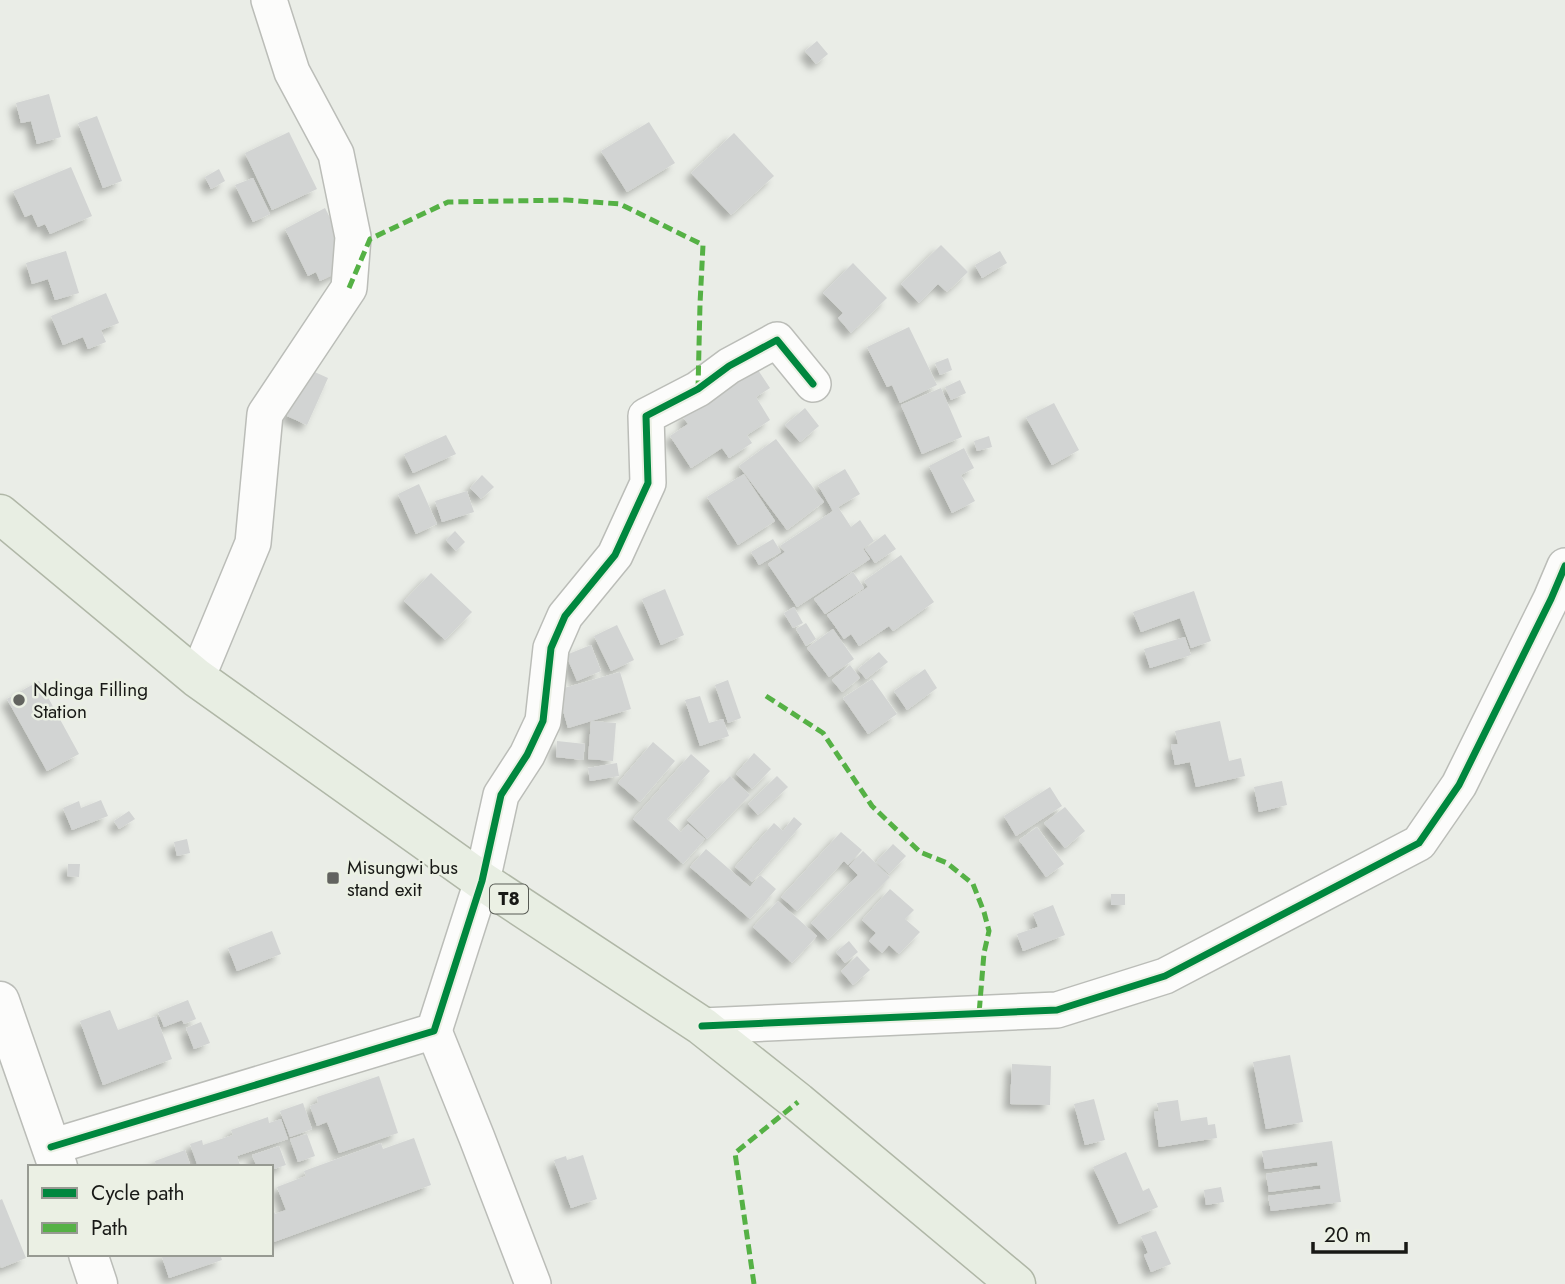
<svg xmlns="http://www.w3.org/2000/svg" width="1565" height="1284" viewBox="0 0 1565 1284" font-family="Jost,sans-serif">
  <style>
    .building { fill: #d2d4d3; filter: url(#shadow) }
    .lines { fill: none; stroke-linecap: round; stroke-linejoin: round }
    .minor-casing { stroke: #bbbdb8; stroke-width: 38 }
    .tertiary-casing { stroke: #bbbdb8; stroke-width: 41 }
    .trunk-casing { stroke: #b0b7a7; stroke-width: 41 }
    .minor { stroke: #fcfcfb; stroke-width: 35 }
    .tertiary { stroke: #fcfcfb; stroke-width: 38 }
    .trunk { stroke: #e8eee3; stroke-width: 38 }
    .quiet { stroke: #55b145; stroke-width: 5; stroke-dasharray: 10 5; stroke-linecap: butt }
    .cycleway-casing { stroke: #ebf0e4; stroke-width: 11 }
    .cycleway { stroke: #00873e; stroke-width: 7 }
    .poi-dot { fill: #62635f; stroke: #ebf0e4; stroke-width: 2.5 }
    .labels { text-anchor: middle; stroke-width: 5; stroke-linejoin: round; paint-order: stroke }
    .shield { fill: #ebf0e4; stroke: #575a54; stroke-width: 2 }
    .shield-label { font-size: 18px; font-weight: bold; fill: #181916 }
    .poi-label { font-size: 19px; fill: #181916; stroke: #ebf0e4; text-anchor: start }
  </style>
  <defs>
    <filter id="shadow"><feDropShadow dx="-6" dy="6" stdDeviation="3.5" flood-color="#0004"/></filter>
  </defs>
  <rect width="100%" height="100%" fill="#eaede7"/>
  <g class="building">
    <path d="M817 41 828 54 816 64 805 51Z"/>
    <path d="M49 94 61 137 37 144 31 121 21 123 16 103Z"/>
    <path d="M97 116 122 181 103 188 78 123Z"/>
    <path d="M649 122 675 163 627 192 601 151Z"/>
    <path d="M289 132 317 189 272 210 245 153Z"/>
    <path d="M734 133 774 176 731 215 691 173Z"/>
    <path d="M71 167 92 216 50 234 45 224 38 227 32 214 25 217 13 191Z"/>
    <path d="M219 169 225 181 211 189 205 177Z"/>
    <path d="M253 178 270 214 253 222 235 185Z"/>
    <path d="M325 208 345 247V269L320 281 316 272 308 276 285 229Z"/>
    <path d="M941 245 968 272 947 292 938 284 919 303 901 284Z"/>
    <path d="M66 251 79 293 55 300 48 279 32 284 26 263Z"/>
    <path d="M1000 251 1007 263 982 278 975 265Z"/>
    <path d="M853 263 887 298 851 333 838 318 843 313 823 293Z"/>
    <path d="M106 293 119 323 101 330 106 342 88 349 83 337 63 345 51 316Z"/>
    <path d="M909 327 937 385 900 403 892 385 887 387 867 347Z"/>
    <path d="M948 358 952 370 940 375 935 363Z"/>
    <path d="M308 369 328 378 307 425 287 416Z"/>
    <path d="M758 370 770 388 756 397 770 420 747 435 752 443 729 458 722 448 691 468 670 436 688 424 683 417Z"/>
    <path d="M960 380 966 393 951 400 945 387Z"/>
    <path d="M941 388 962 437 922 454 901 405Z"/>
    <path d="M1054 403 1079 450 1052 465 1026 417Z"/>
    <path d="M805 408 819 426 800 442 785 425Z"/>
    <path d="M446 435 456 454 413 473 404 454Z"/>
    <path d="M989 436 992 447 977 451 974 441Z"/>
    <path d="M776 439 824 502 787 530 739 466Z"/>
    <path d="M964 448 974 468 961 475 975 501 952 513 929 466Z"/>
    <path d="M845 469 860 494 838 507 851 527 860 520 874 541 863 549 870 559 797 607 768 564 785 552 780 546 833 511 818 485Z"/>
    <path d="M744 474 775 521 738 545 707 497Z"/>
    <path d="M482 475 494 487 481 499 470 488Z"/>
    <path d="M419 484 437 524 416 534 398 494Z"/>
    <path d="M467 491 474 512 442 522 435 501Z"/>
    <path d="M455 531 465 542 456 551 446 540Z"/>
    <path d="M885 534 896 549 875 563 865 549Z"/>
    <path d="M773 539 781 552 759 565 751 552Z"/>
    <path d="M901 555 934 602 893 631 889 626 859 646 851 634 844 639 827 615 868 587 864 581Z"/>
    <path d="M853 572 864 588 825 614 814 599Z"/>
    <path d="M431 573 472 612 445 640 404 601Z"/>
    <path d="M665 589 684 635 661 645 642 599Z"/>
    <path d="M1194 591 1211 641 1191 648 1180 618 1141 632 1133 612Z"/>
    <path d="M794 607 803 623 793 628 784 613Z"/>
    <path d="M806 623 816 639 806 646 796 629Z"/>
    <path d="M617 625 634 660 611 671 594 636Z"/>
    <path d="M833 629 854 659 829 677 807 648Z"/>
    <path d="M1185 637 1191 655 1150 668 1144 649Z"/>
    <path d="M591 645 601 671 577 681 566 655Z"/>
    <path d="M879 652 888 662 866 679 858 669Z"/>
    <path d="M850 665 860 678 842 692 832 680Z"/>
    <path d="M925 669 937 688 907 710 894 691Z"/>
    <path d="M620 672 631 709 568 728 557 690Z"/>
    <path d="M872 679 897 714 868 734 843 698Z"/>
    <path d="M728 680 741 718 728 723 715 685Z"/>
    <path d="M39 681 79 754 47 771 7 699Z"/>
    <path d="M700 696 709 723 723 719 729 736 700 746 685 700Z"/>
    <path d="M591 721 616 723 613 761 588 759Z"/>
    <path d="M1220 721 1229 761 1241 758 1245 776 1196 787 1190 762 1175 765 1171 745 1178 744 1175 731Z"/>
    <path d="M557 741 585 744 583 760 556 757Z"/>
    <path d="M653 742 675 761 640 802 618 783Z"/>
    <path d="M754 753 771 769 752 789 736 774Z"/>
    <path d="M691 754 710 771 667 819 681 832 688 824 705 839 683 864 633 819Z"/>
    <path d="M617 763 619 776 590 781 588 768Z"/>
    <path d="M730 776 750 795 707 839 687 820Z"/>
    <path d="M777 776 788 787 758 815 748 804Z"/>
    <path d="M1282 781 1287 805 1259 812 1254 787Z"/>
    <path d="M1050 787 1062 806 1016 836 1004 816Z"/>
    <path d="M101 800 108 816 72 830 63 808 79 801 81 808Z"/>
    <path d="M1065 807 1085 831 1065 848 1044 823Z"/>
    <path d="M129 811 135 819 119 829 114 821Z"/>
    <path d="M794 817 802 824 752 882 735 867 774 823 783 831Z"/>
    <path d="M1037 827 1064 864 1046 877 1019 840Z"/>
    <path d="M841 832 862 850 848 865 844 861 797 911 781 897Z"/>
    <path d="M187 839 190 853 177 856 174 842Z"/>
    <path d="M893 844 906 856 889 874 876 862Z"/>
    <path d="M706 849 750 887 760 875 776 889 750 919 690 867Z"/>
    <path d="M863 851 890 877 828 940 811 923 858 875 849 866Z"/>
    <path d="M68 864H80L79 877 67 876Z"/>
    <path d="M890 889 914 910 905 919 920 932 899 954 889 945 882 953 869 941 876 933 862 920Z"/>
    <rect x="1111" y="894" width="14" height="11"/>
    <path d="M778 901 817 936 792 963 753 927Z"/>
    <path d="M1053 905 1065 935 1023 951 1017 934 1038 927 1033 913Z"/>
    <path d="M272 931 281 954 237 971 228 948Z"/>
    <path d="M849 941 858 952 845 963 836 952Z"/>
    <path d="M857 956 870 970 853 985 841 971Z"/>
    <path d="M188 1000 196 1019 184 1024 182 1020 164 1027 158 1012Z"/>
    <path d="M110 1010 118 1030 156 1016 172 1059 103 1085 80 1021Z"/>
    <path d="M201 1022 210 1043 194 1049 186 1028Z"/>
    <path d="M1290 1055 1303 1122 1266 1129 1253 1062Z"/>
    <path d="M1012 1064 1051 1066 1050 1105 1010 1104Z"/>
    <path d="M379 1076 398 1133 339 1153 327 1122 317 1126 310 1106 318 1103 317 1097Z"/>
    <path d="M1094 1099 1105 1140 1085 1145 1074 1104Z"/>
    <path d="M1178 1100 1181 1121 1207 1117 1208 1125 1215 1124 1217 1138 1159 1147 1154 1112 1159 1111 1157 1103Z"/>
    <path d="M303 1103 312 1129 290 1137 280 1111Z"/>
    <path d="M268 1117 269 1123 281 1119 288 1139 237 1156 240 1165 237 1167H198L190 1144 202 1140 203 1145 233 1135 231 1130Z"/>
    <path d="M307 1134 315 1156 298 1162 290 1139Z"/>
    <path d="M414 1138 431 1185 271 1243V1205L275 1214 286 1210 277 1187 306 1176 304 1171 381 1143 383 1149Z"/>
    <path d="M1332 1141 1341 1202 1271 1211 1268 1196 1321 1189 1320 1185 1269 1192 1266 1174 1318 1166 1317 1162 1265 1169 1262 1151Z"/>
    <path d="M279 1146 286 1165 271 1170V1167H257L252 1155Z"/>
    <path d="M185 1150 191 1167H156L155 1161Z"/>
    <path d="M1126 1152 1143 1191 1149 1188 1158 1207 1119 1224 1093 1167Z"/>
    <path d="M583 1155 597 1199 571 1208 554 1160 566 1156 567 1160Z"/>
    <path d="M1221 1187 1224 1202 1206 1205 1204 1190Z"/>
    <path d="M2 1199 26 1258 1 1268 0 1265V1200Z"/>
    <path d="M1156 1231 1171 1264 1151 1272 1144 1255 1148 1253 1141 1236Z"/>
    <path d="M161 1254H220L222 1260 169 1278Z"/>
  </g>
  <g class="lines">
    <defs>
      <g id="minor">
        <path d="M197 678 253 543 265 414 349 288 353 237 336 154 292 72 269 0"/>
        <path d="M702 1026 1057 1010 1165 976 1419 843 1459 785 1551 599 1565 566"/>
        <path d="M434 1031 477 1138 533 1284"/>
        <path d="M51 1147 434 1031 482 881 501 795 527 755 543 721 551 648 565 616 615 555 648 483 646 416 698 389 729 366 777 340 813 384"/>
      </g>
      <g id="tertiary">
        <path d="M0 1001 58 1167"/>
        <path d="M88 1254 98 1284"/>
      </g>
      <path id="trunk" d="M0 514 197 678 482 881 702 1026 798 1102 1016 1284"/>
    </defs>
    <use href="#minor" class="minor-casing"/>
    <use href="#tertiary" class="tertiary-casing"/>
    <use href="#trunk" class="trunk-casing"/>
    <use href="#minor" class="minor"/>
    <use href="#tertiary" class="tertiary"/>
    <use href="#trunk" class="trunk"/>
    <g class="quiet">
      <path d="M349 288 370 239 448 202 566 200 620 204 703 245 700 304 698 389"/>
      <path d="M766 696 823 733 872 806 920 852 947 863 973 884 984 912 989 931 984 953 979 1014"/>
      <path d="M754 1284 735 1153 798 1102"/>
    </g>
    <defs>
      <g id="cycleway">
        <path d="M702 1026 1057 1010 1165 976 1419 843 1459 785 1551 599 1565 566"/>
        <path d="M51 1147 434 1031 482 881 501 795 527 755 543 721 551 648 565 616 615 555 648 483 646 416 698 389 729 366 777 340 813 384"/>
      </g>
    </defs>
    <use href="#cycleway" class="cycleway-casing"/>
    <use href="#cycleway" class="cycleway"/>
  </g>
  <g class="poi-dot">
    <circle cx="19" cy="700" r="7"/>
    <rect x="326" y="871" width="14" height="14" rx="3.5"/>
  </g>
  <g class="labels">
    <rect class="shield" x="490" y="884.5" width="38" height="29" rx="5"/>
    <g class="shield-label">
      <text x="509" y="905">T8</text>
    </g>
    <g class="poi-label">
      <text x="33" y="696">Ndinga Filling<tspan x="33" dy="22">Station</tspan></text>
      <text x="347" y="874">Misungwi bus<tspan x="347" dy="22">stand exit</tspan></text>
    </g>
  </g>
  <rect x="28" y="1165" width="245" height="91" fill="#ebf0e4" stroke="#979a92" stroke-width="2"/>
  <rect x="42" y="1188" width="35" height="10" fill="#00873e" stroke="#979a92" stroke-width="2"/>
  <text x="91" y="1200" font-size="21" fill="#181916">Cycle path</text>
  <rect x="42" y="1223" width="35" height="10" fill="#55b145" stroke="#979a92" stroke-width="2"/>
  <text x="91" y="1235" font-size="21" fill="#181916">Path</text>
  <path d="M1313 1242v10h93v-10" fill="none" stroke="#181916" stroke-width="3.5"/>
  <text x="1324" y="1242" font-size="21" fill="#181916" stroke="#ebf0e4" stroke-width="5" paint-order="stroke">20 m</text>
</svg>
